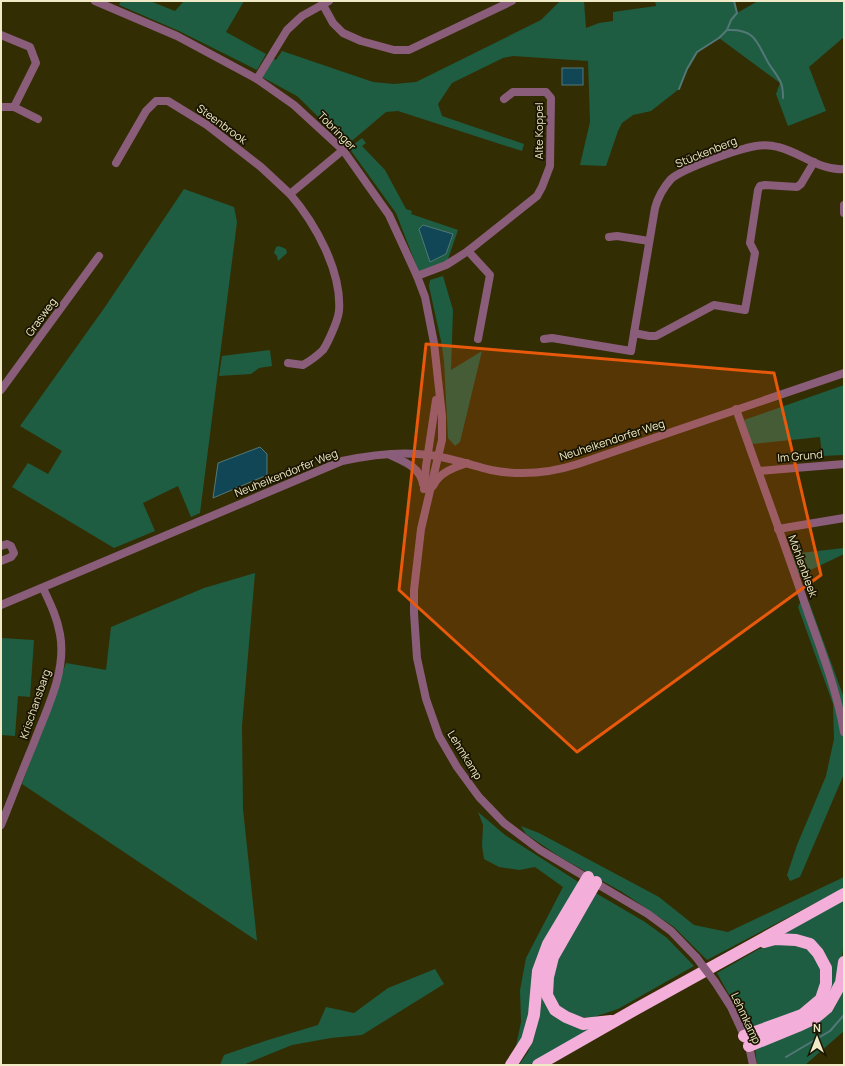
<svg xmlns="http://www.w3.org/2000/svg" width="845" height="1066" viewBox="0 0 845 1066" font-family="Manrope,sans-serif">
  <style>
    .green { fill: #1e5d42 }
    .water { fill: #104655; stroke: #537877 }
    .lines { fill: none; stroke-linecap: round; stroke-linejoin: round }
    .stream { stroke: #537877; stroke-width: 2 }
    .minor { stroke: #8a5d7a; stroke-width: 8 }
    .highway { stroke: #f3afda; stroke-width: 12 }
    .minor-bridge { stroke: #8a5d7a; stroke-width: 8 }
    .marked { fill: #e8590c; fill-opacity: 0.2; stroke: #e8590c; stroke-width: 3; stroke-linejoin: round }
    .labels { text-anchor: middle; stroke-width: 3.5; stroke-linejoin: round; paint-order: stroke }
    .street-label { font-size: 11px; fill: #f0ebc6; stroke: #1a1500 }
  </style>
  <rect width="100%" height="100%" fill="#332d03"/>
  <g class="green">
    <path d="M121 1H150L175 11 184 1H244L226 32 266 54 257 70 179 31 119 5Z"/>
    <path d="M560 1H584L586 28 599 23 613 21V12L656 6 655 1H734L737 13 758 1H844V37L809 67 826 111 788 126 776 94 780 83 719 38 697 52 687 69 679 89 651 111 633 115 622 123 618 131 606 166 580 165 590 122 588 61 513 56 503 58 452 83 438 104 442 116 524 144 522 151 398 111 386 112 347 145 297 96 260 76 272 58 276 60 282 51 373 82 394 84 416 82 541 20Z"/>
    <path d="M362 138 366 143 362 146 385 170 406 209 412 211 411 214 458 230 446 265 420 275 396 213 349 148Z"/>
    <path d="M184 189 234 207 237 222 200 513 191 517 178 486 143 503 155 531 114 548 12 487 28 463 48 474 62 451 20 426 105 307Z"/>
    <path d="M279 246 286 249 287 253 278 261 277 256 274 253 276 247Z"/>
    <path d="M443 276 453 310 451 370 482 351 460 442 455 446 448 438 444 361 441 341 429 286 430 280Z"/>
    <path d="M270 350 272 366 259 368 251 374 219 376 222 356Z"/>
    <path d="M844 385V455L822 456 820 437 752 444 744 420Z"/>
    <path d="M844 548V554L798 576 791 554Z"/>
    <path d="M255 573 242 726 243 809 257 941 22 784 66 663 106 670 111 627 204 588Z"/>
    <path d="M803 596 809 602 844 698V774L800 877 790 881 787 875 797 845 826 776 834 739 833 704 798 607Z"/>
    <path d="M1 638 34 640 30 697 18 696 15 736 1 735Z"/>
    <path d="M478 812 505 835 580 883 531 1016 523 1045 516 1046 521 1022 520 990 526 958 563 887 535 867 519 870 499 867 484 859 482 846 483 825Z"/>
    <path d="M521 826 539 833 659 897 694 925 728 932 844 877V888L707 960 674 927 622 892 560 857 526 834Z"/>
    <path d="M594 892 645 922 667 938 694 966 618 1009 591 1018 572 1016 558 1005 550 988 557 957Z"/>
    <path d="M844 897V939L841 967 836 986 808 1016 829 985 818 947 776 935Z"/>
    <path d="M783 942C812 947 810 947 823 972L817 999 803 1012 749 1031 717 973 759 949Z"/>
    <path d="M555 946 551 1006 598 1025 529 1065H519L528 1052 535 1034 537 1010Z"/>
    <path d="M435 969 444 984 362 1035 331 1038 292 1045 243 1065H220L224 1055 268 1040 318 1025 326 1007 354 1013 388 988Z"/>
    <path d="M844 984V1031L805 1065H757L755 1048Z"/>
  </g>
  <g class="water">
    <rect x="562" y="68" width="21" height="17"/>
    <path d="M423 225 453 234 446 254 430 262 419 229Z"/>
    <path d="M260 447 267 454V475L213 498 218 463Z"/>
  </g>
  <g class="lines">
    <g class="stream">
      <path d="M728 30C757 29 757 44 769 64 773 70 778 76 781 83 783 87 783 93 783 98"/>
      <path d="M679 89 687 69 697 52 719 38 727 30 731 20 737 13 734 1"/>
      <path d="M786 1057 830 1031 844 1015"/>
    </g>
    <g class="minor">
      <path d="M95 1 177 36 257 79 294 105 343 150 389 215 417 276 425 297 434 343 442 416V440L421 529 414 590V613L417 658 426 699 439 736 457 767 479 797 504 823 540 850 648 914 671 931 696 957"/>
      <path d="M323 5 333 23 343 33 361 41 394 50H409L512 1"/>
      <path d="M1 35 30 47 36 63 14 107"/>
      <path d="M257 79 287 30 302 16 329 1"/>
      <path d="M1 107H14L38 119"/>
      <path d="M116 163 146 111 156 101H168L207 125 261 167 290 194"/>
      <path d="M844 205V213"/>
      <path d="M609 237 617 236 649 241"/>
      <path d="M468 251 490 275 478 339"/>
      <path d="M417 276 446 265 454 260 468 251 537 196 542 187 550 166 551 98 546 92H513L504 99"/>
      <path d="M634 333 649 336H656L714 305 745 310 755 253 750 243 758 190 760 186 765 185 797 187 801 184 814 162"/>
      <path d="M544 339 552 338 631 351 655 208C658 197 663 188 671 179 684 168 738 149 756 146 763 145 771 145 778 147 800 152 820 171 844 169"/>
      <path d="M288 363 303 365C310 361 317 356 323 350 326 346 328 341 330 337 334 328 338 320 339 311 342 271 315 223 290 194L343 150"/>
      <path d="M1 390 99 256"/>
      <path d="M736 409C760 477 785 545 808 613 822 652 837 691 844 732"/>
      <path d="M390 455C405 462 420 467 423 484"/>
      <path d="M759 471 844 464"/>
      <path d="M433 486C440 472 453 468 467 463"/>
      <path d="M424 489 426 466 436 400"/>
      <path d="M778 529 844 518"/>
      <path d="M1 546 7 544 11 546 14 553 11 557 1 561"/>
      <path d="M1 605 342 461C370 455 400 451 429 455 451 458 471 465 491 470 521 476 550 473 578 464L844 373"/>
      <path d="M1 825C12 798 22 771 33 745 46 710 67 672 60 634 57 617 50 603 43 588"/>
      <path d="M715 982 731 1007 749 1046 753 1065"/>
    </g>
    <g class="highway">
      <path d="M596 882 553 957 548 977 547 995 555 1010 566 1017 583 1024 611 1021"/>
      <path d="M744 1036 802 1015 821 999 826 984V968L818 953 810 944 796 940 775 939 764 942"/>
      <path d="M749 1046 798 1026 815 1018 827 1008 841 983 844 962"/>
      <path d="M511 1065 527 1040 534 1015 538 971 548 944 588 877"/>
      <path d="M538 1065 636 1009 844 894"/>
    </g>
    <path class="minor-bridge" d="M696 957 715 982"/>
  </g>
  <path class="marked" d="M426 344 774 373 821 575 577 752 399 590Z"/>
  <g class="labels">
    <g class="street-label">
      <text transform="translate(222 124) rotate(36)" y="4">Steenbrook</text>
      <text transform="translate(337 131) rotate(45)" y="4">Tobringer</text>
      <text transform="translate(539 131) rotate(-90)" y="4">Alte Koppel</text>
      <text transform="translate(706 152) rotate(-22)" y="4">Stückenberg</text>
      <text transform="translate(41 317) rotate(-54)" y="4">Grasweg</text>
      <text transform="translate(612 440) rotate(-18)" y="4">Neuheikendorfer Weg</text>
      <text transform="translate(800 456) rotate(-5)" y="4">Im Grund</text>
      <text transform="translate(286 473) rotate(-22)" y="4">Neuheikendorfer Weg</text>
      <text transform="translate(803 566) rotate(70)" y="4">Möhlenbleek</text>
      <text transform="translate(35 704) rotate(-71)" y="4">Krischansbarg</text>
      <text transform="translate(465 755) rotate(58)" y="4">Lehmkamp</text>
      <text transform="translate(746 1018) rotate(65)" y="4">Lehmkamp</text>
    </g>
  </g>
  <rect width="845" height="1066" fill="none" stroke="#f0ebc6" stroke-width="4"/>
  <g transform="translate(817 1038)" stroke="#1a1500" stroke-width="3" paint-order="stroke">
  <path d="M0-3L7 15L0 10L-7 15Z" fill="#f0ebc6"/>
  <text y="-6" font-size="11" font-weight="bold" text-anchor="middle" fill="#f0ebc6">N</text>
  </g>
</svg>
